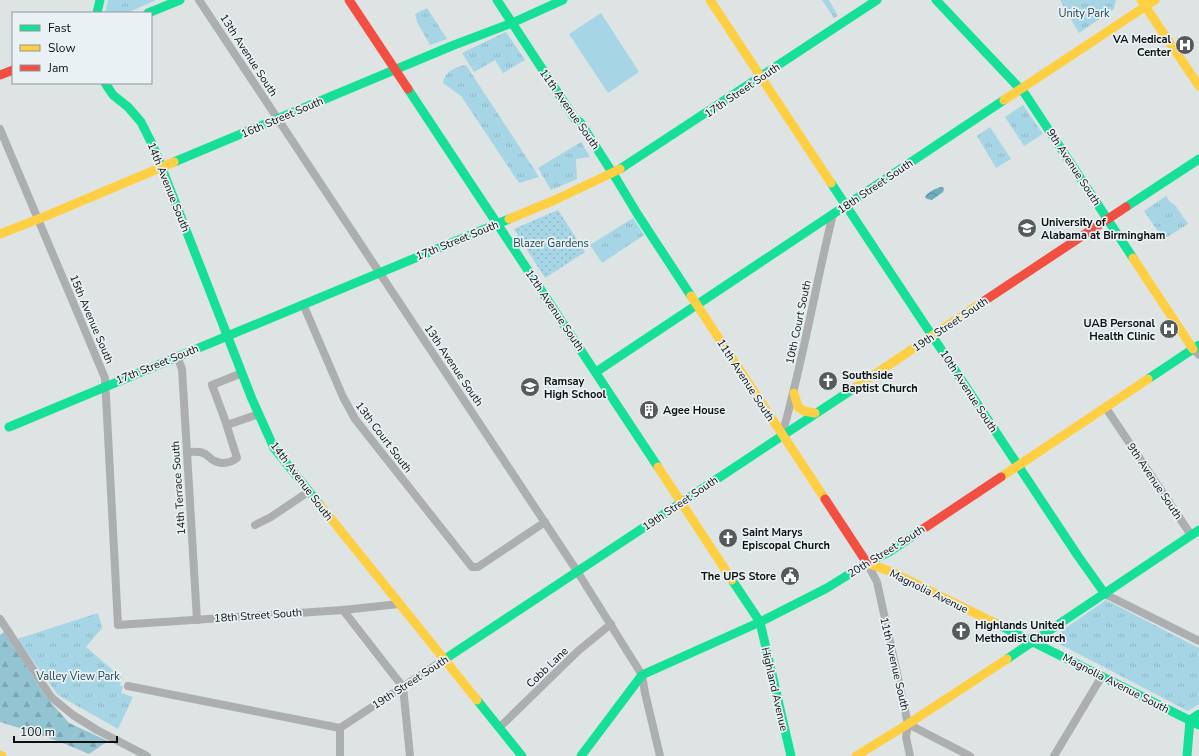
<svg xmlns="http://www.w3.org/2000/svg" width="1199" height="756" viewBox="0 0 1199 756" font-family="'Nunito Sans',sans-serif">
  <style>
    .grass { fill: url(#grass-tufts) }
    .forest { fill: url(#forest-firs) }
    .garden { fill: url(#garden-dots) }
    .pitch { fill: #a6d6e5 }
    .water { fill: url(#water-waves) }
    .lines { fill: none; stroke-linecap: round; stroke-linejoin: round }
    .street { stroke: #adaeaf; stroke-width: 8 }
    .fast { stroke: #16e098; stroke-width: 9 }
    .slow { stroke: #ffcf43; stroke-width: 9 }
    .jam { stroke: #f24e42; stroke-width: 9 }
    .labels { text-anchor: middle; stroke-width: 3.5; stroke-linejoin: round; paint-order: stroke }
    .park-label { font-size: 11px; fill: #1f4651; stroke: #e9f1f4 }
    .poi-label { font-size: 11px; font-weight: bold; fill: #0d1011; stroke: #e9f1f4; text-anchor: start }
    .street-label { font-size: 11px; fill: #0d1011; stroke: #e9f1f4 }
  </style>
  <defs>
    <pattern id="grass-tufts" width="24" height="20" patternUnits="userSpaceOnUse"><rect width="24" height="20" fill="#a6d6e5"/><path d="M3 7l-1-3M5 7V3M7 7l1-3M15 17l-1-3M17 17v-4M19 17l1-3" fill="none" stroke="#8eb7c3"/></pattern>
    <pattern id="forest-firs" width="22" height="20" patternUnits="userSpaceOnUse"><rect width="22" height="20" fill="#93c4d2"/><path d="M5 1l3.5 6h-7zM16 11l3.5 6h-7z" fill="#7ea7b3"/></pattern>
    <pattern id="garden-dots" width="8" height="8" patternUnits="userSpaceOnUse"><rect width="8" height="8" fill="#a6d6e5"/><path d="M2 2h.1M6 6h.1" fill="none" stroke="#8eb7c3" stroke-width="1.8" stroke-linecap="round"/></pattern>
    <pattern id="water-waves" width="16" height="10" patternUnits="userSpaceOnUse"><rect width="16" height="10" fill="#6dabbd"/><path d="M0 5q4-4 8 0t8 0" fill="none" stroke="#588a98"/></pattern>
  </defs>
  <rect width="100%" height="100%" fill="#dee3e4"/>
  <g class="grass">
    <path d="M108 0H156L127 13H105Z"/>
    <path d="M822 0H829L838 16 834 18Z"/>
    <path d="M1060 0H1116L1114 9 1079 33Z"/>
    <path d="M427 8 447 39 430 45 417 22 415 14Z"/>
    <path d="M506 32 525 60 503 73 495 60 474 72 462 53Z"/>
    <path d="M466 65 534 169 539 177 519 183 461 96 443 83C445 71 455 67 466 65Z"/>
    <path d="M1023 105 1043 134 1024 146 1005 117Z"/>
    <path d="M990 127 1011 159 996 168 977 136Z"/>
    <path d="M581 142 590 157 576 159 577 179 551 190 538 168Z"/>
    <path d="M1166 196 1170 202 1175 205 1188 224 1167 237 1161 236 1144 211Z"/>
    <path d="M633 218 644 235 602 263 590 245Z"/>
    <path d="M1106 600 1199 648V704L1188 711 1050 639Z"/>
    <path d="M98 613 102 628 86 647 122 678 120 685 123 687 121 693 133 697 118 729 58 695 17 639Z"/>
  </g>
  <path class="forest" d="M4 632 46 697 69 723 108 741 89 754C60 741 30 731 0 722V635Z"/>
  <path class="garden" d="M558 210 585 252 545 278 514 229Z"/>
  <path class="pitch" d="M601 13 639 72 608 93 569 34Z"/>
  <path class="water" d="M940 187H943L944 189 943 192 932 200 927 199 925 197 927 194 933 190Z"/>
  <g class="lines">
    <g class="street">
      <path d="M199 0 577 571 642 675 645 693 660 756"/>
      <path d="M0 129 105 378 118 625 343 610 399 604"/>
      <path d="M303 304 343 397 355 419 472 567H478L545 522"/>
      <path d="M1193 349 1199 355"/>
      <path d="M177 356 182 369 197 620"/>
      <path d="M1106 408 1191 535"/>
      <path d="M227 425 259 414"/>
      <path d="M782 435C803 362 815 287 833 214"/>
      <path d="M187 452C192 452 198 451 203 453 207 454 209 458 213 460 220 465 231 463 237 458L225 420 212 385 242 373"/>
      <path d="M255 525 271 517 308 492"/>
      <path d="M867 563 877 582 908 724 970 756"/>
      <path d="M1105 594 1199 641"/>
      <path d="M343 610 403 687 410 756"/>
      <path d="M0 619 51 697 73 715 97 730 147 756"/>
      <path d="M128 686 340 728 445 659"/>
      <path d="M908 724 906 737 910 756"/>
      <path d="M500 727 578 651 611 624"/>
      <path d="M340 756V728"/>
      <path d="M1054 756 1102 676"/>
    </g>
    <g class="fast">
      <path d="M497 0 575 119 580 122 617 180 638 215 691 296"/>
      <path d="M936 0 1025 94 1133 258"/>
      <path d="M97 13 100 0"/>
      <path d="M148 13 180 0"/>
      <path d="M105 83 113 95 128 107 141 122 154 148 252 399 274 448 320 505"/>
      <path d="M408 89 658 467"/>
      <path d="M174 162 454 45 512 23 563 0"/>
      <path d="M620 169 877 0"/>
      <path d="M831 183 1078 556 1105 594"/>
      <path d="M1126 207 1199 159"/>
      <path d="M596 372 1004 100"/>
      <path d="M1148 379 1199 345"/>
      <path d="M9 427 509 219"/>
      <path d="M732 580 760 622 791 756"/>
      <path d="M995 623 1199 725"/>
      <path d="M445 659 856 387"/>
      <path d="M1007 659 1199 530"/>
      <path d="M477 700 522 756"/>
      <path d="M581 756 642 675 760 622 827 588 867 563 889 552 917 533"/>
      <path d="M1187 756 1190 720 1199 714"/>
    </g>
    <g class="slow">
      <path d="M710 0 831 183"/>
      <path d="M1141 0 1199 86"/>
      <path d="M1004 100 1155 0"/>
      <path d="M509 219 555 200 620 169"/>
      <path d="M0 234 46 216 174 162"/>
      <path d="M1133 258 1193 349"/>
      <path d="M691 296 825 499"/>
      <path d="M856 387 984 301"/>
      <path d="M794 393 798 407 804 411 815 413"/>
      <path d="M658 467 732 580"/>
      <path d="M1001 477 1148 379"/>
      <path d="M320 505 477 700"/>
      <path d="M867 563 892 572 995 623"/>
      <path d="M0 755 2 756"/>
      <path d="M856 756 908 724 1007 659"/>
    </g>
    <g class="jam">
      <path d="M349 0 408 89"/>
      <path d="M0 75 13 70"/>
      <path d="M984 301 1126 207"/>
      <path d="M825 499 867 563"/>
      <path d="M917 533 1001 477"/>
    </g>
  </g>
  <defs>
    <symbol id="hospital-disc" viewBox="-11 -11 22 22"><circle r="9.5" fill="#565a5b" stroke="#e9f1f4"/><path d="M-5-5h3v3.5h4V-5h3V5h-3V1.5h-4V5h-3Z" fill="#fff"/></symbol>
    <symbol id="university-disc" viewBox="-11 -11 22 22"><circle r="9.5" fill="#565a5b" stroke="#e9f1f4"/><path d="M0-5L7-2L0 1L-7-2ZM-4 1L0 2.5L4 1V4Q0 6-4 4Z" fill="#fff"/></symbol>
    <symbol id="church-disc" viewBox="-11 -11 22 22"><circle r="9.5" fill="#565a5b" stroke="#e9f1f4"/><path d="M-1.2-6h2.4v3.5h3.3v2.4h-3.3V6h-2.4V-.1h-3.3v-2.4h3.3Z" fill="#fff"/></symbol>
    <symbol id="school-disc" viewBox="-11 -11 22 22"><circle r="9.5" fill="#565a5b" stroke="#e9f1f4"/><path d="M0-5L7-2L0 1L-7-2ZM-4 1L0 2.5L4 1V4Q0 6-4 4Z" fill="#fff"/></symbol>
    <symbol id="building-disc" viewBox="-11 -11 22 22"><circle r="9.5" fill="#565a5b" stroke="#e9f1f4"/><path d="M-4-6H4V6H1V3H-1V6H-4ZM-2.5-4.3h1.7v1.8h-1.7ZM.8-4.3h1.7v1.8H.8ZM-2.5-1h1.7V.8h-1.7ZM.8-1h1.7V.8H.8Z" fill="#fff"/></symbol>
    <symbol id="civic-disc" viewBox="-11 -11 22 22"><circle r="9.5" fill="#565a5b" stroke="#e9f1f4"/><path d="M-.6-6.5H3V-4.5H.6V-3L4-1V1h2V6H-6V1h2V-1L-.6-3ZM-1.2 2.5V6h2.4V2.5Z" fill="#fff"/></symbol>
  </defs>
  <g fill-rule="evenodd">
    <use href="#hospital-disc" x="1174" y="34" width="22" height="22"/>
    <use href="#university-disc" x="1016" y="217" width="22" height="22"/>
    <use href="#hospital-disc" x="1158" y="318" width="22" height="22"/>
    <use href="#church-disc" x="817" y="370" width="22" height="22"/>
    <use href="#school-disc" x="519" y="376" width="22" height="22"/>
    <use href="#building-disc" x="638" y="399" width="22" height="22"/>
    <use href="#church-disc" x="717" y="527" width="22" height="22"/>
    <use href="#civic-disc" x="779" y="565" width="22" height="22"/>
    <use href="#church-disc" x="950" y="620" width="22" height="22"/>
  </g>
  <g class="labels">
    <g class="park-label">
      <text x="1084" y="17">Unity Park</text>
      <text x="551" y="247">Blazer Gardens</text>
      <text x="78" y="680">Valley View Park</text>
    </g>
    <g class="poi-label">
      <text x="1171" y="43" text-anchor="end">VA Medical<tspan x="1171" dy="13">Center</tspan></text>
      <text x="1041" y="226">University of<tspan x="1041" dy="13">Alabama at Birmingham</tspan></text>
      <text x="1155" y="327" text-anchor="end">UAB Personal<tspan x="1155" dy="13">Health Clinic</tspan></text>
      <text x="842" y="379">Southside<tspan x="842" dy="13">Baptist Church</tspan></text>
      <text x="544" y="385">Ramsay<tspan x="544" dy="13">High School</tspan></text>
      <text x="663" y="414">Agee House</text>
      <text x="742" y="536">Saint Marys<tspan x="742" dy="13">Episcopal Church</tspan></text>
      <text x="776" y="580" text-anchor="end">The UPS Store</text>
      <text x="975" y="629">Highlands United<tspan x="975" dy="13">Methodist Church</tspan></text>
    </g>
    <g class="street-label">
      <text transform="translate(249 55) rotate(57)" y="4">13th Avenue South</text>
      <text transform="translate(742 90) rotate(-34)" y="4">17th Street South</text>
      <text transform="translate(570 109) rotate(55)" y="4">11th Avenue South</text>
      <text transform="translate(282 117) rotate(-23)" y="4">16th Street South</text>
      <text transform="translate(1074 167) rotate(57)" y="4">9th Avenue South</text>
      <text transform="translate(875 186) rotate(-34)" y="4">18th Street South</text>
      <text transform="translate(169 187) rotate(68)" y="4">14th Avenue South</text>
      <text transform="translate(457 240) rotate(-22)" y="4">17th Street South</text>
      <text transform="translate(555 310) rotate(56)" y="4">12th Avenue South</text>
      <text transform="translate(92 319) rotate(67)" y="4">15th Avenue South</text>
      <text transform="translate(798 322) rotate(-78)" y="4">10th Court South</text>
      <text transform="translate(950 324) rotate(-34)" y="4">19th Street South</text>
      <text transform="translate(157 364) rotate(-22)" y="4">17th Street South</text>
      <text transform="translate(454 365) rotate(56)" y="4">13th Avenue South</text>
      <text transform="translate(746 380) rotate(57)" y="4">11th Avenue South</text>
      <text transform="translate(969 391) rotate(57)" y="4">10th Avenue South</text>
      <text transform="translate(384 437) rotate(53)" y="4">13th Court South</text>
      <text transform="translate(302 481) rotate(53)" y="4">14th Avenue South</text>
      <text transform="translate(1155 481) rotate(56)" y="4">9th Avenue South</text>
      <text transform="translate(178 488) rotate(-94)" y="4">14th Terrace South</text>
      <text transform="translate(680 503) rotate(-34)" y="4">19th Street South</text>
      <text transform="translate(886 551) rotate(-32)" y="4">20th Street South</text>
      <text transform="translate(929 591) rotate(26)" y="4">Magnolia Avenue</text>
      <text transform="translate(258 615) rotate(-4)" y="4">18th Street South</text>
      <text transform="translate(895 664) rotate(77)" y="4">11th Avenue South</text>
      <text transform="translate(547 667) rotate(-44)" y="4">Cobb Lane</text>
      <text transform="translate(410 682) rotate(-33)" y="4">19th Street South</text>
      <text transform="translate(1116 683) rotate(27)" y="4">Magnolia Avenue South</text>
      <text transform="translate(775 689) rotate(77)" y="4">Highland Avenue</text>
    </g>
  </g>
  <rect x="12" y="12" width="140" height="72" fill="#e9f1f4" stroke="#919799"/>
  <rect x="20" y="25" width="20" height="6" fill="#16e098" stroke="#919799"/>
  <text x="48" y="32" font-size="12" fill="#0d1011">Fast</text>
  <rect x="20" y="45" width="20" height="6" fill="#ffcf43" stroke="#919799"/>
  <text x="48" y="52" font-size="12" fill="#0d1011">Slow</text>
  <rect x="20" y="65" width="20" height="6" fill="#f24e42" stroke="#919799"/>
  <text x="48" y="72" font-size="12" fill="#0d1011">Jam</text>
  <path d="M14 736v6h103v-6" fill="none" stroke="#0d1011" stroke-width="2"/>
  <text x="20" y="736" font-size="12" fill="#0d1011" stroke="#e9f1f4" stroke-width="3" paint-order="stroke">100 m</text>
</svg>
